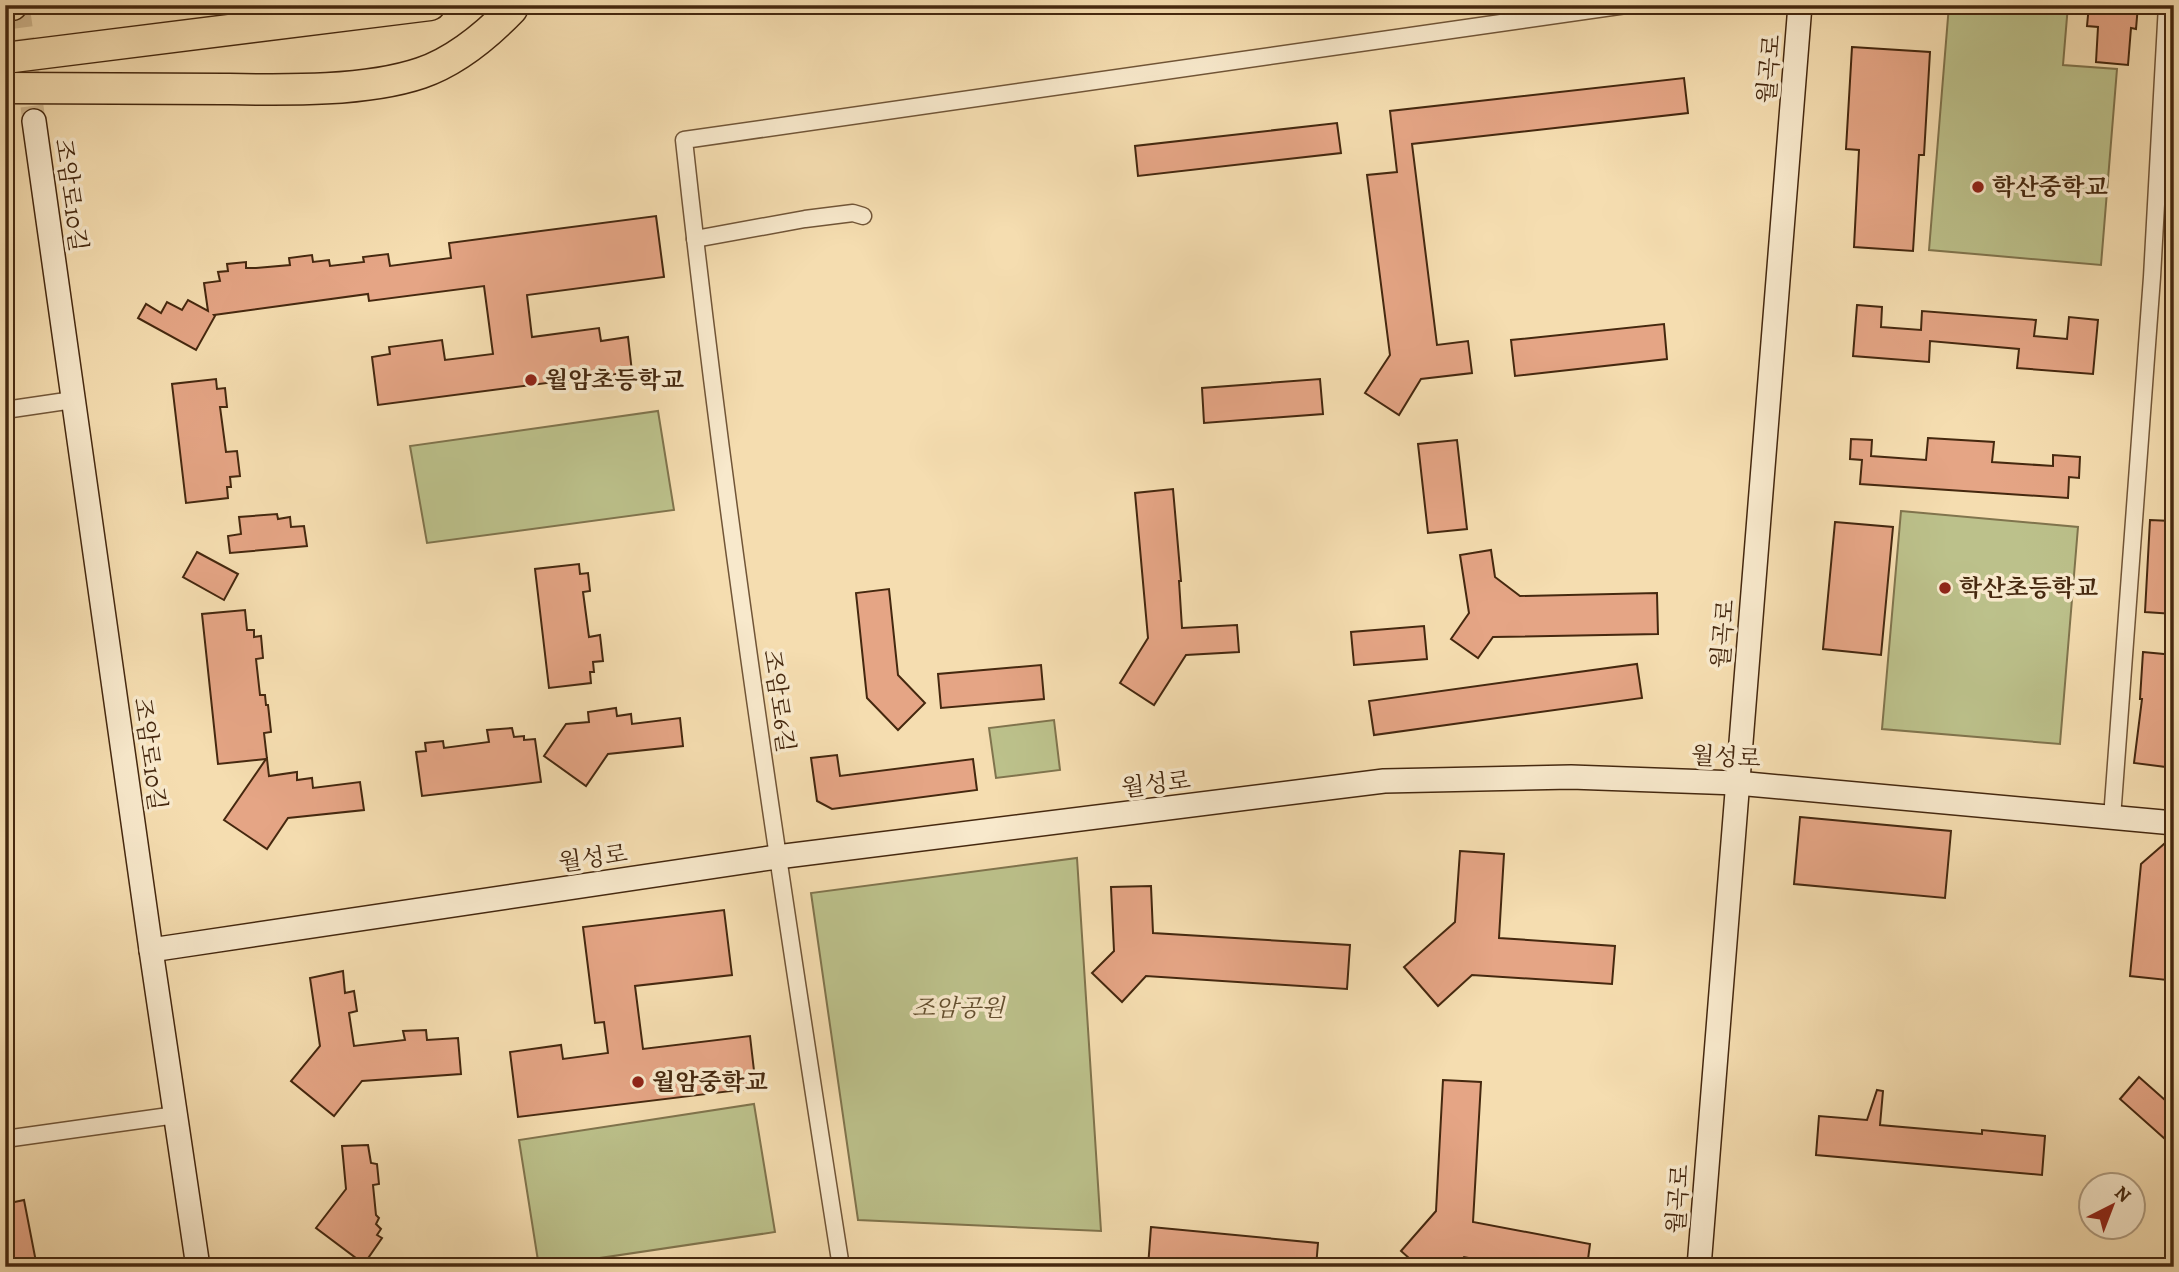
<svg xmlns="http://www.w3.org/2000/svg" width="2179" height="1272" viewBox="0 0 2179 1272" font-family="Alegreya,'Noto Serif KR',serif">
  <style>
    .green { fill: #bcc18b; stroke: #80744d; stroke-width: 2 }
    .building { fill: #e5a585; stroke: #45280f; stroke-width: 2 }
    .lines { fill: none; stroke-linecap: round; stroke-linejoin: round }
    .secondary-tunnel { stroke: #d2b990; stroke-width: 23; stroke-dasharray: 23 11; stroke-linecap: butt }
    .street-casing { stroke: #715537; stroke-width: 19 }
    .secondary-casing { stroke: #45280f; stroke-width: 26 }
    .highway-casing { stroke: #45280f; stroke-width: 33 }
    .street { stroke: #f8e9cc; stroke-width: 16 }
    .secondary { stroke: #f8e9cc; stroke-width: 23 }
    .highway { stroke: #f5ddb0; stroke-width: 30 }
    .poi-dot { fill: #8f2418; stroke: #f8e9cc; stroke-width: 2.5 }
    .labels { text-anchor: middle; stroke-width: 7; stroke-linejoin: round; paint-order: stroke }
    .street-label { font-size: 24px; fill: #45280f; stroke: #f8e9cc }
    .poi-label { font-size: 24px; font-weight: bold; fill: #45280f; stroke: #f8e9cc; text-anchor: start }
    .park-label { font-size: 24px; font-style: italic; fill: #634e2e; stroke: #f8e9cc }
  </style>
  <rect width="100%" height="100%" fill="#f5ddb0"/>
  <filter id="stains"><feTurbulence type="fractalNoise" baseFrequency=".00286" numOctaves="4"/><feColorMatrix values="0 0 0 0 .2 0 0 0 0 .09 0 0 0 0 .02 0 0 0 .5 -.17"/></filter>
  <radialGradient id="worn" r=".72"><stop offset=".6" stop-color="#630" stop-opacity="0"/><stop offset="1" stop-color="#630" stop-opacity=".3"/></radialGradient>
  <g class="green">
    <path d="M1949 5H2068L2063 65 2117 69 2101 265 1929 250Z"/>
    <path d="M658 411 674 510 427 543 410 446Z"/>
    <path d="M1901 511 2078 527 2060 744 1882 729Z"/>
    <path d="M1054 720 1060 770 996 778 989 728Z"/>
    <path d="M1077 858 1101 1231 858 1220 811 893Z"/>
    <path d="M754 1104 775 1232 539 1267 519 1140Z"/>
  </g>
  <g class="building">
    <path d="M2089 5H2138L2136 29 2131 28 2128 65 2096 62 2098 27 2087 26Z"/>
    <path d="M1852 47 1930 52 1924 155H1919L1913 251 1854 247 1859 150 1846 149Z"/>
    <path d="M1684 78 1688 113 1412 144 1437 345 1468 341 1472 373 1421 379 1399 415 1365 393 1390 355 1367 175 1397 172 1390 111Z"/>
    <path d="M1337 123 1341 153 1138 176 1135 146Z"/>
    <path d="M656 216 664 277 527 295 532 337 599 328 601 341 628 337 632 372 378 405 372 357 390 354 389 347 442 340 445 360 493 354 484 286 369 301 368 294 214 315 215 316 196 350 138 318 146 304 161 313 167 302 182 310 188 300 208 311 204 283 220 281 218 272 228 271 227 264 246 262V268H256L290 265 289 258 312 255 313 262 329 260 330 266 364 262 363 257 388 254 390 266 451 258 449 243Z"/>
    <path d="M1857 305 1882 307 1881 327 1921 330 1922 311 2036 320 2034 336 2067 339 2069 317 2098 320 2093 374 2017 368 2019 349 1930 341 1929 362 1853 356Z"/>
    <path d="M1664 324 1667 359 1515 376 1511 340Z"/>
    <path d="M216 379 217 389 225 388 227 407H220L226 452 237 451 240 476 230 477 231 487H227L228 498 186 503 172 384Z"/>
    <path d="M1320 379 1323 414 1204 423 1202 388Z"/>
    <path d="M1928 438 1994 442 1992 462 2053 466V455L2080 457 2079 478 2069 477 2068 498 1860 484 1862 460 1850 459 1851 439 1872 440 1871 456 1926 460Z"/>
    <path d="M1457 440 1467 529 1428 533 1418 444Z"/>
    <path d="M1173 489 1181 581H1179L1182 628 1237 625 1239 652 1186 655 1154 705 1120 683 1148 638 1135 493Z"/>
    <path d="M277 514 278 519 290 517 291 527 304 526 307 546 230 553 228 536 241 534 239 517Z"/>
    <path d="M2150 520 2171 521 2170 539H2174V614L2145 612Z"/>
    <path d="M1835 522 1893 527 1881 655 1823 649Z"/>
    <path d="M1491 550 1495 577 1520 596 1657 593 1658 634 1493 637 1478 658 1451 639 1469 613 1460 555Z"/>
    <path d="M197 552 238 574 224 600 183 577Z"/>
    <path d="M579 564 580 574 588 573 590 591 583 592 589 637 600 635 603 661 593 662 594 672H590L591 683 549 688 535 569Z"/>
    <path d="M889 589 898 675 925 703 898 730 867 698 856 593Z"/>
    <path d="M245 610 247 630H254V637L261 636 263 658 256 659 260 695H265L266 705H268L271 732 264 733 269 776 297 772V780L312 778 313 788 360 782 364 810 288 818 267 849 224 820 266 759 218 764 202 614Z"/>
    <path d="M1424 626 1427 659 1354 665 1351 632Z"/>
    <path d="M2143 652 2174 655V768L2134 763 2142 699H2140Z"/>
    <path d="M1637 664 1642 698 1374 735 1369 701Z"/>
    <path d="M1041 665 1044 699 941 708 938 674Z"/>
    <path d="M616 708 617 716 631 714 632 724 680 718 683 746 608 754 586 786 544 756 566 724 589 722 588 712Z"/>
    <path d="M512 728 514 737 524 736V740L535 739 541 782 422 796 416 752 426 751 425 743 443 741 444 748 489 742 487 730Z"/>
    <path d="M837 755 840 776 973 759 977 790 832 809 817 801 811 758Z"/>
    <path d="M1800 817 1951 831 1945 898 1794 884Z"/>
    <path d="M2172 837H2174V910L2167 980 2130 976 2141 864Z"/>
    <path d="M1460 851 1504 854 1499 938 1615 946 1612 984 1472 975 1438 1006 1404 967 1455 922Z"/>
    <path d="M1151 886 1153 933 1350 945 1347 989 1146 976 1122 1002 1092 973 1114 951 1111 887Z"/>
    <path d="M724 910 732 975 635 986 643 1049 750 1036 756 1088 518 1117 510 1052 561 1045 563 1059 608 1053 604 1022 595 1023 583 927Z"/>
    <path d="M343 971 345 993 354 991 357 1011 349 1013 354 1046 405 1040 403 1031 426 1030 427 1040 458 1038 461 1074 362 1081 334 1116 291 1081 320 1046 310 978Z"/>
    <path d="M2139 1077 2174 1108V1147L2120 1099Z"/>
    <path d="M1443 1080 1481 1082 1473 1222 1590 1244 1587 1267H1517L1464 1257 1457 1267H1419L1401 1251 1436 1211Z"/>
    <path d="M1877 1090 1883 1091 1880 1125 1982 1134V1130L2045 1136 2042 1175 1816 1155 1819 1116 1867 1120Z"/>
    <path d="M368 1145 371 1163 377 1164 379 1184 373 1185 376 1215 379 1218 376 1224 381 1229 377 1235 382 1238 364 1264 316 1228 346 1189 342 1146Z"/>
    <path d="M24 1200 37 1267H5V1204Z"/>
    <path d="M1151 1227 1318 1243 1316 1267H1148Z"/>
  </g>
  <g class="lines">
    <path class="secondary-tunnel" d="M18 5 34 121"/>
    <defs>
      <g id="street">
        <path d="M695 239 805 219 853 213 863 216"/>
        <path d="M5 410 73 400"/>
        <path d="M2112 818 2152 277 2167 5"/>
        <path d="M5 1139 176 1115"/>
        <path d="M841 1267C782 892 725 517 684 140L1626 5"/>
      </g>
      <g id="secondary">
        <path d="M34 121 151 950 198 1267"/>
        <path d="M151 950 777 857 1384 781 1571 777 1737 783 2174 823"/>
        <path d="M1699 1267 1800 5"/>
      </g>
      <g id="highway">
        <path d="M5 6 12 5"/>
        <path d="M5 58 430 5"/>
        <path d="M5 88C78 88 151 89 224 89 283 90 365 92 421 73 456 61 486 36 512 9"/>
      </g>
    </defs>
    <use href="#street" class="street-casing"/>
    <use href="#secondary" class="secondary-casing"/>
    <use href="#highway" class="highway-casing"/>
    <use href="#street" class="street"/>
    <use href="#secondary" class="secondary"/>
    <use href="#highway" class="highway"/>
  </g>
  <g class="poi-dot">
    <circle cx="1978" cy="187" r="7"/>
    <circle cx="531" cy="380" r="7"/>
    <circle cx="1945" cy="588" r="7"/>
    <circle cx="638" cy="1082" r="7"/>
  </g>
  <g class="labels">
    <g class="street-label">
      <text transform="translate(1769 69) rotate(-85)" y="8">월곡로</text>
      <text transform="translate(71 195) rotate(82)" y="8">조암로10길</text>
      <text transform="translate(1723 634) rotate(-85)" y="8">월곡로</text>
      <text transform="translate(779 701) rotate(82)" y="8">조암로6길</text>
      <text transform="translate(150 754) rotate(82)" y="8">조암로10길</text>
      <text transform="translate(1726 757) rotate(3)" y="8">월성로</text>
      <text transform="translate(1156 784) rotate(-7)" y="8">월성로</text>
      <text transform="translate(593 858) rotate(-8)" y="8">월성로</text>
      <text transform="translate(1678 1199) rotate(-86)" y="8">월곡로</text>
    </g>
    <g class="poi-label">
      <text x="1992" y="195">학산중학교</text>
      <text x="545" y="388">월암초등학교</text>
      <text x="1959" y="596">학산초등학교</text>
      <text x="652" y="1090">월암중학교</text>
    </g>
    <g class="park-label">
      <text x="958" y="1016">조암공원</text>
    </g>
  </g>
  <rect width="2179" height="1272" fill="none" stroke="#f5ddb0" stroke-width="28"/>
  <rect x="7" y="7" width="2165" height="1258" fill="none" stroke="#45280f" stroke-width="3.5"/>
  <rect x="14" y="14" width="2151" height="1244" fill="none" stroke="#45280f" stroke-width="2"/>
  <g transform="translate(2112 1206) rotate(42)"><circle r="33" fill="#f8e9cc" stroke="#b09c80" stroke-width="2"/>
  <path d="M0-5L12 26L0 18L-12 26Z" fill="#8f2418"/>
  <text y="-10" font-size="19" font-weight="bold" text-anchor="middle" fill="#45280f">N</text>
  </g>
  <rect width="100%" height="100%" filter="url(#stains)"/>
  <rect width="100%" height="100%" fill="url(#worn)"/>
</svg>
